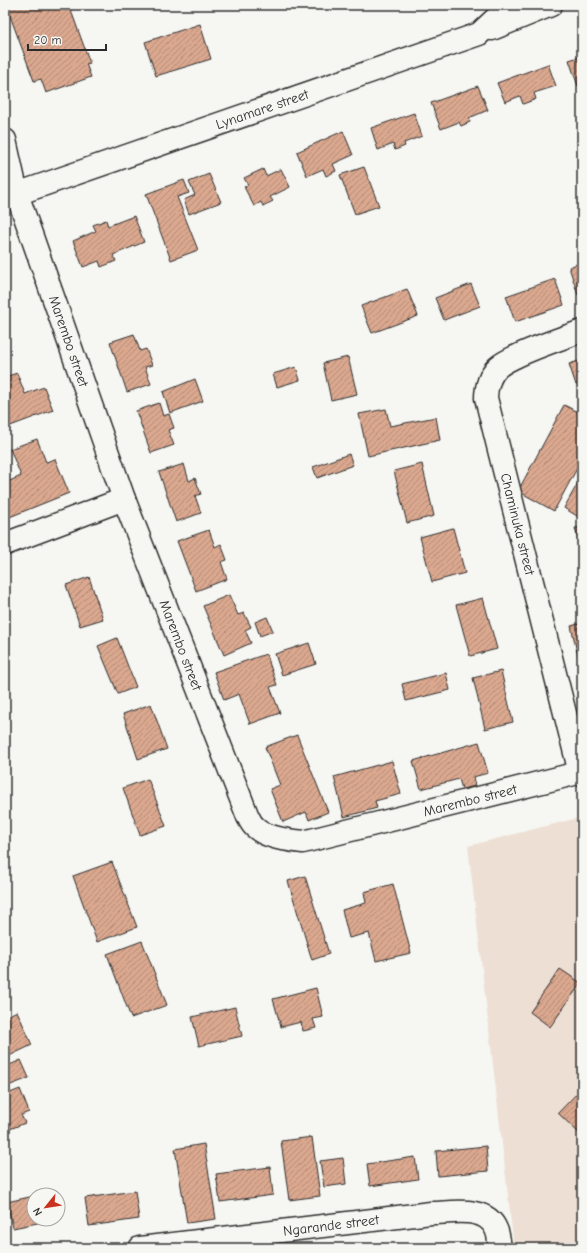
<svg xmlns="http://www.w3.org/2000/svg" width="587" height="1253" viewBox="0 0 587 1253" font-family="'Comic Neue',sans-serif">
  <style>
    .built { fill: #eedfd4 }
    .building { fill: url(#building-hatch); stroke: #2b2b2b }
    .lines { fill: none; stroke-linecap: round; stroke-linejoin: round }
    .minor-casing { stroke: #2b2b2b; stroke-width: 25 }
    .minor { stroke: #f6f6f2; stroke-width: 22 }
    .labels { text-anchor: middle; stroke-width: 3.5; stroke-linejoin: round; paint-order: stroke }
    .street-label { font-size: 14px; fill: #2b2b2b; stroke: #f6f6f2 }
  </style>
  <defs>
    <pattern id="building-hatch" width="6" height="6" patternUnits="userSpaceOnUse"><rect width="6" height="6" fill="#dba88f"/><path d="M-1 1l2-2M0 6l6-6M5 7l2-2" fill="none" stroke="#b28975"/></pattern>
  </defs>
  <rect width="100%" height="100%" fill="#f6f6f2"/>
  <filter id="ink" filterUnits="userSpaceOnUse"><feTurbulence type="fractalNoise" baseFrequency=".025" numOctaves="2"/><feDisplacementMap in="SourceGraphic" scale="8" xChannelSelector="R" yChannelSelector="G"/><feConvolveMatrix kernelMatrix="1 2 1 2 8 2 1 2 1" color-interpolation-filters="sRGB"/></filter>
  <g filter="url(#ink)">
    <path class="built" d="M582 817V1248H514L468 846Z"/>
    <g class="building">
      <path d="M6 5H69L90 63 86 64 91 77 46 93 41 79 34 81Z"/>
      <path d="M200 24 211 59 156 76 145 42Z"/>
      <path d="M582 56V85L578 86 569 60Z"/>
      <path d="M548 64 556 86 534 93 536 99 523 104 520 96 505 102 497 83Z"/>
      <path d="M478 86 488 110 469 118 470 122 461 126 459 122 441 129 431 103Z"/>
      <path d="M414 113 422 136 404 143 405 146 395 150 393 144 378 150 371 128Z"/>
      <path d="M343 131 353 155 333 164 336 171 326 176 323 169 307 176 297 152Z"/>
      <path d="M364 167 379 206 355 214 340 175Z"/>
      <path d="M263 169 266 176 281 169 290 187 270 197 273 201 263 206 261 202 254 206 244 187 248 185 244 178Z"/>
      <path d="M209 174 221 202 189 214 184 200 195 195 189 182Z"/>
      <path d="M184 180 189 193 177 197 198 250 171 260 146 194Z"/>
      <path d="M134 216 144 242 113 255 116 261 101 267 99 261 83 267 73 241 96 231 93 225 106 220 108 226Z"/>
      <path d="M582 262V294L578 295 569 267Z"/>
      <path d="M555 279 564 305 515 322 506 296Z"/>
      <path d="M471 284 480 306 444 320 435 298Z"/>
      <path d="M407 289 418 316 372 333 361 306Z"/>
      <path d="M134 334 140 351 146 349 152 365 145 367 151 384 127 392 110 342Z"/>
      <path d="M348 357 357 394 331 400 323 363Z"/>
      <path d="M582 360V383L576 385 569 364Z"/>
      <path d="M296 367 300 380 277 387 273 374Z"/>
      <path d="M17 373 25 394 44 387 53 410 5 428V377Z"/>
      <path d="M195 379 203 401 170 413 163 392Z"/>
      <path d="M159 403 163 416 169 414 174 428 168 430 174 445 151 453 136 411Z"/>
      <path d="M564 405 582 414V459L554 511 518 491Z"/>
      <path d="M386 409 390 426 436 417 440 440 368 456 359 414Z"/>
      <path d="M37 439 46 462 55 459 69 493 7 518 5 513V483L21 476 10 449Z"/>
      <path d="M349 454 353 465 317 478 313 467Z"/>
      <path d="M582 463V476L577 473Z"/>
      <path d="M184 464 189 481 195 478 201 494 195 496 201 513 176 522 159 472Z"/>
      <path d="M422 464 434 516 407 523 394 471Z"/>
      <path d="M578 483 582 485V519L564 508Z"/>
      <path d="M582 527V553L575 528Z"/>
      <path d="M453 528 465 573 432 582 420 537Z"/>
      <path d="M209 530 215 547 221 544 227 560 221 562 227 579 196 591 177 541Z"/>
      <path d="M89 577 103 619 80 626 66 585Z"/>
      <path d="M229 595 238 615 244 613 251 627 245 630 251 643 224 655 203 606Z"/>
      <path d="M483 598 497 649 470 656 456 605Z"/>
      <path d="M267 617 273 631 260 636 255 622Z"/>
      <path d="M582 623V673L571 626Z"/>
      <path d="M117 638 136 687 118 694 98 646Z"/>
      <path d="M309 643 316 664 282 675 275 654Z"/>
      <path d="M266 654 277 685 270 687 280 713 250 724 239 694 224 700 214 672Z"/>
      <path d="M501 671 513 722 485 729 473 678Z"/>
      <path d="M446 673 450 690 406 701 402 684Z"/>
      <path d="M151 704 167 749 138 759 123 714Z"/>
      <path d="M297 735 328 812 309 820 306 812 283 822 270 789 280 785 265 747Z"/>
      <path d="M479 742 488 773 473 777 475 786 462 789 459 779 421 789 413 761Z"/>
      <path d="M392 761 401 794 375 801 377 808 344 817 334 777Z"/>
      <path d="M148 779 166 826 140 835 123 788Z"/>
      <path d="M112 862 137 927 97 942 73 876Z"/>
      <path d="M305 876 329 954 312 960 288 881Z"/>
      <path d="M393 884 411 953 376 961 369 933 349 938 342 910 366 903 364 892Z"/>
      <path d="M142 941 167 1005 131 1018 107 954Z"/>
      <path d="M560 969 581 983 550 1027 530 1012Z"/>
      <path d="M316 988 323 1017 313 1019 316 1028 303 1031 301 1022 281 1027 273 999Z"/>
      <path d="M235 1007 242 1036 199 1046 192 1017Z"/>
      <path d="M17 1011 32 1045 5 1058V1017Z"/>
      <path d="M21 1060 29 1078 8 1086 5 1078V1067Z"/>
      <path d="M582 1088V1136L558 1113Z"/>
      <path d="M20 1089 29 1112 21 1115 25 1123 5 1131V1095Z"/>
      <path d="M312 1137 320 1196 289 1200 281 1141Z"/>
      <path d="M204 1144 216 1219 187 1223 175 1149Z"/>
      <path d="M486 1146 488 1171 438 1176 436 1151Z"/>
      <path d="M415 1157 418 1179 370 1186 367 1164Z"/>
      <path d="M343 1158 346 1184 324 1187 320 1161Z"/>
      <path d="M270 1167 273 1195 220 1202 216 1174Z"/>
      <path d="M135 1191 139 1219 89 1226 85 1198Z"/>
      <path d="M34 1196V1219H57L13 1228 7 1202Z"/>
    </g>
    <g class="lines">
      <defs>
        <g id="minor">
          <path d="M492 29 551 5"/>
          <path d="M5 140 17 194 124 499 248 817C250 820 252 825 255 827 266 838 288 840 303 842L582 772"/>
          <path d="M5 198 479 34 510 5"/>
          <path d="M5 544 124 499"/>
          <path d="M580 773 486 398C486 387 490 374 498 367 504 362 511 359 517 356 538 346 560 339 582 331"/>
          <path d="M140 1248 431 1213C452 1213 486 1205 496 1229 499 1235 499 1242 500 1248"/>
        </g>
      </defs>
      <use href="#minor" class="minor-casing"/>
      <use href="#minor" class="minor"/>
    </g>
  </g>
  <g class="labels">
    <g class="street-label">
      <text transform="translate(262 109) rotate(-19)" y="5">Lynamare street</text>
      <text transform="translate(69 341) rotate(71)" y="5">Marembo street</text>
      <text transform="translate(518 524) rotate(76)" y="5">Chaminuka street</text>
      <text transform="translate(181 645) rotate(69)" y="5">Marembo street</text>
      <text transform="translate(470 800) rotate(-14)" y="5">Marembo street</text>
      <text transform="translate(331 1225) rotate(-7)" y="5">Ngarande street</text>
    </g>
  </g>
  <rect width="587" height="1253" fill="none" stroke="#f6f6f2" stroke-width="20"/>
  <rect x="10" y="10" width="567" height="1233" fill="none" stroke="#2b2b2b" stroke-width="1.5" filter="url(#ink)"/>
  <g transform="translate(46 1207) rotate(240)"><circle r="19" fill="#f6f6f2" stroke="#a5a5a2"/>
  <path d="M0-3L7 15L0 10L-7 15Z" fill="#c8321e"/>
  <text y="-6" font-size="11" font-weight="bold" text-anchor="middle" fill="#2b2b2b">N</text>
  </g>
  <path d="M28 44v6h78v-6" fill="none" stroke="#2b2b2b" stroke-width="2"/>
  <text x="34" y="44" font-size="12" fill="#2b2b2b" stroke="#f6f6f2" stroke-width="3" paint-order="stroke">20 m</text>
</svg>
